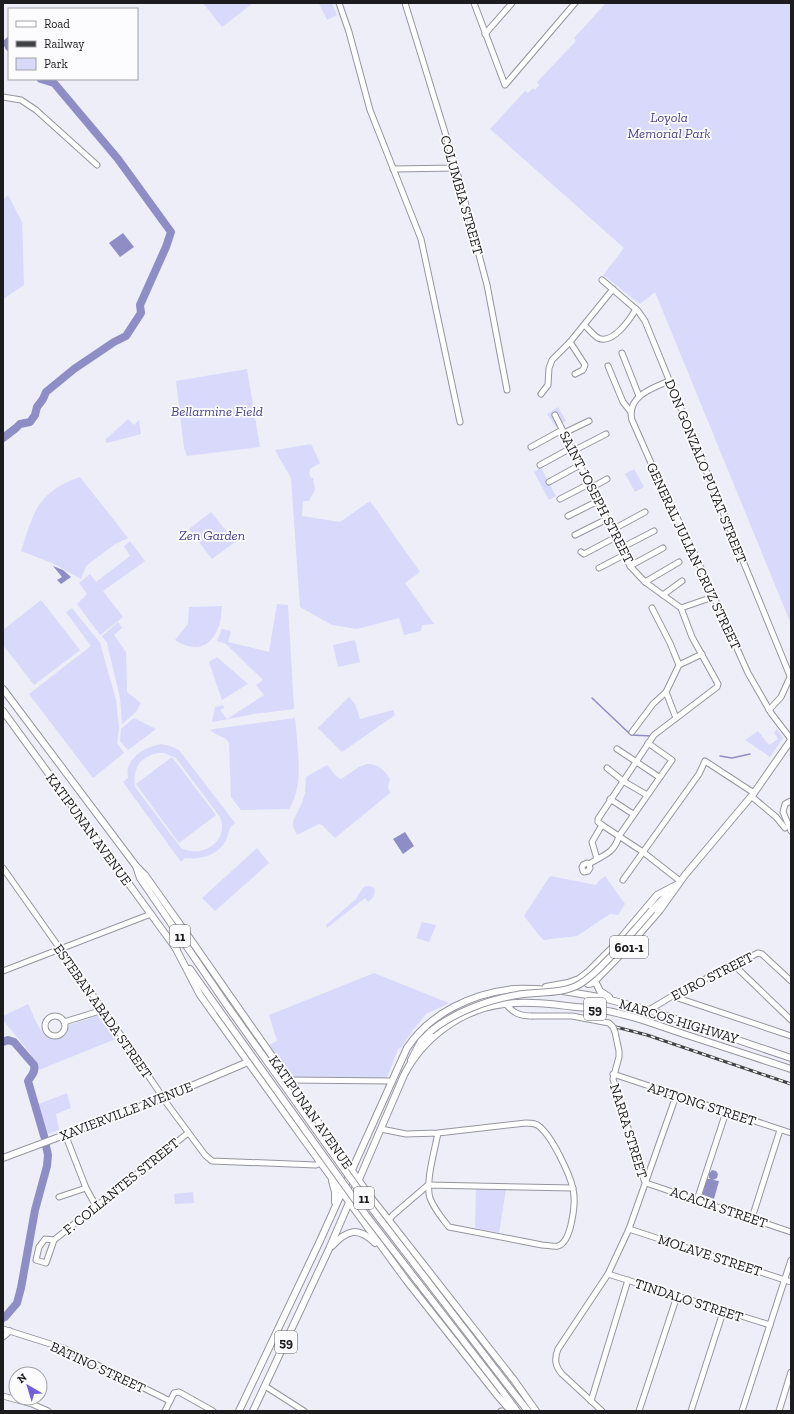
<svg xmlns="http://www.w3.org/2000/svg" width="794" height="1414" viewBox="0 0 794 1414" font-family="'Zilla Slab',serif">
  <style>
    .green { fill: #d9d9fb; fill-rule: evenodd }
    .water { fill: #8f8dc5 }
    .lines { fill: none; stroke-linecap: round; stroke-linejoin: round }
    .stream { stroke: #8f8dc5; stroke-width: 1.5 }
    .river { stroke: #8f8dc5; stroke-width: 8 }
    .minor-casing { stroke: #95959e; stroke-width: 7 }
    .major-casing { stroke: #95959e; stroke-width: 8 }
    .minor { stroke: #fff; stroke-width: 5 }
    .major { stroke: #fff; stroke-width: 6 }
    .rail-casing { stroke: #414246; stroke-width: 3 }
    .rail { stroke: #fcfcfe; stroke-width: 1.5; stroke-dasharray: 4.5; stroke-linecap: butt }
    .minor-bridge-casing { stroke: #95959e; stroke-width: 7; stroke-linecap: butt }
    .major-bridge-casing { stroke: #95959e; stroke-width: 8; stroke-linecap: butt }
    .minor-bridge { stroke: #fff; stroke-width: 5 }
    .major-bridge { stroke: #fff; stroke-width: 6 }
    .labels { text-anchor: middle; stroke-width: 3.5; stroke-linejoin: round; paint-order: stroke }
    .shield { fill: #fcfcfe; stroke: #5f5f62; stroke-width: 1 }
    .shield-label { font-size: 13px; font-weight: bold; fill: #1c1c1f }
    .park-label { font-size: 14px; font-style: italic; fill: #4c458b; stroke: #fcfcfe }
    .street-label { font-size: 14px; fill: #1c1c1f; stroke: #fcfcfe }
  </style>
  <rect width="100%" height="100%" fill="#edeef8"/>
  <g class="green">
    <path d="M203 3H253L222 27Z"/>
    <path d="M321 3H332L337 15 327 20 319 4Z"/>
    <path d="M606 3H791V624L655 292 640 304 603 275 624 248 490 129 525 91 528 93 533 88 535 90 539 85 537 82 576 41 574 38Z"/>
    <path d="M8 195 22 222 24 285 3 299V200Z"/>
    <path d="M247 369 260 447 187 456 184 448 176 381Z"/>
    <path d="M558 407 566 421 556 427 547 414Z"/>
    <path d="M128 419 134 425 139 420 141 434 107 443 105 440Z"/>
    <path d="M311 444 320 463 310 469 309 473 311 478H313L315 490 309 501H303L302 516 340 522 370 501 420 572 405 583 434 624 422 625 421 631 404 635 399 618 357 629 332 625 300 607 291 478 275 450Z"/>
    <path d="M541 468 556 496 549 500 534 472Z"/>
    <path d="M634 469 644 487 635 492 625 474Z"/>
    <path d="M80 477 128 538 115 544 86 566 81 579 52 563 21 551C28 532 33 506 50 493 59 485 69 481 80 477Z"/>
    <path d="M211 512 235 542 212 559 189 529Z"/>
    <path d="M130 541 145 561 103 591 123 617 100 635 77 604 87 594 79 583 90 574 96 582 130 556 124 546Z"/>
    <path d="M41 600 80 650 34 685 3 645V630Z"/>
    <path d="M277 604 288 605 294 709 254 714 212 722 215 707 223 705 224 708 220 710 227 719 264 695 256 685 263 680 226 644 217 641 222 629 231 631 228 642 269 652Z"/>
    <path d="M222 606C221 613 221 622 218 628 210 649 193 652 175 640L188 624 189 607Z"/>
    <path d="M72 608 100 643 116 700 119 728 117 743 124 753 93 778 29 694 91 646 66 612Z"/>
    <path d="M118 622 122 628 114 635 126 652 127 692 141 703 136 712 122 724 120 698 107 643 102 636Z"/>
    <path d="M355 640 360 662 338 667 333 645Z"/>
    <path d="M217 657 248 684 222 700 209 662Z"/>
    <path d="M349 697 355 704 360 719 393 710 395 715 342 752 318 728Z"/>
    <path d="M134 718 156 729 128 750 120 741 121 729Z"/>
    <path d="M295 718C297 747 305 784 289 809L241 810 231 797 229 743C225 736 216 736 210 730L214 729Z"/>
    <path d="M777 729 783 738 770 757 745 740 758 731 769 745 778 739 774 732Z"/>
    <path d="M161 744 170 746 179 750 235 823C227 829 230 832 226 840 218 855 202 860 185 858L181 862 123 782 128 778C128 775 127 771 128 768 132 754 149 746 161 744ZM158 753H164L176 758 220 817C230 841 202 859 181 848L135 787C132 770 140 756 158 753Z"/>
    <path d="M172 757 216 815 179 843 136 784Z"/>
    <path d="M367 764C379 764 384 770 390 779L388 787 390 793 335 838 322 825 319 824 297 835 293 826V821L302 803 305 793 306 777 327 765 337 777 341 779 359 767Z"/>
    <path d="M257 848 269 863 215 911 202 898Z"/>
    <path d="M550 876 596 885 600 880 605 876 625 904 618 915 610 914 577 936 543 940 524 916Z"/>
    <path d="M366 886H370L374 888C376 894 373 898 368 902L365 898 327 928 326 925 355 900 363 888Z"/>
    <path d="M422 922 436 925 429 942 416 938Z"/>
    <path d="M374 973 449 1003 426 1014 412 1031 402 1047 398 1049 386 1080 290 1078 269 1045 277 1041 269 1015Z"/>
    <path d="M28 1004C34 1015 40 1040 56 1038 64 1036 66 1031 69 1025L100 1015 118 1038 39 1070 30 1053 3 1020V1016Z"/>
    <path d="M67 1093 71 1108 56 1114 59 1130 45 1135 36 1105Z"/>
    <path d="M476 1187 506 1189 499 1233 475 1228Z"/>
    <path d="M193 1192 194 1203 175 1204 174 1194Z"/>
  </g>
  <g class="water">
    <path d="M123 233 134 247 120 257 109 243Z"/>
    <path d="M53 566 63 570 71 577 61 584 57 580 62 577Z"/>
    <path d="M405 832 414 846 403 854 393 839Z"/>
    <path d="M712 1170 716 1171 718 1174 717 1178 713 1180 719 1181 714 1199 701 1194 707 1179H711L709 1178V1174Z"/>
  </g>
  <g class="lines">
    <g class="stream">
      <path d="M592 698 631 735 652 736"/>
      <path d="M720 756 732 758 750 754"/>
    </g>
    <g class="river">
      <path d="M9 41 7 43 9 47"/>
      <path d="M3 438 16 428 20 424 30 422 35 415 37 407 43 399 46 392 74 369 114 342 126 336 141 313 140 305 166 247 171 232 118 159 54 83 41 79"/>
      <path d="M3 1042 8 1040 14 1042 34 1065C36 1072 31 1076 28 1081L44 1136"/>
      <path d="M3 1318 5 1317 17 1303 21 1288 35 1210 47 1166 48 1155 46 1146"/>
    </g>
    <defs>
      <g id="minor">
        <path d="M339 3 349 32 370 110 421 239 460 422"/>
        <path d="M405 3 456 168 487 285 507 390"/>
        <path d="M474 3 505 85 575 3"/>
        <path d="M485 34 512 3"/>
        <path d="M3 97 21 100 36 110 97 165"/>
        <path d="M393 169 456 168"/>
        <path d="M602 280 638 311 645 321 790 676"/>
        <path d="M584 325C588 328 593 335 598 338 613 345 630 319 636 309"/>
        <path d="M570 342 585 365 583 370 575 374"/>
        <path d="M622 353 639 396"/>
        <path d="M608 366 623 402 631 412"/>
        <path d="M669 381C652 388 626 397 632 420L659 481 692 548 748 673 771 713 791 739"/>
        <path d="M541 394 548 385 549 368 552 360 570 342 613 289"/>
        <path d="M555 415 630 566 645 582 681 608 692 637 718 684 717 687 654 735 598 819V822L602 825 643 852 680 881"/>
        <path d="M564 433 589 421"/>
        <path d="M531 447 562 430"/>
        <path d="M573 451 606 434"/>
        <path d="M540 465 571 448"/>
        <path d="M549 482 580 465"/>
        <path d="M591 488 607 479"/>
        <path d="M560 499 589 484"/>
        <path d="M568 516 598 501"/>
        <path d="M612 530 645 512"/>
        <path d="M575 535 607 519"/>
        <path d="M621 548 654 531"/>
        <path d="M581 552 584 554 616 537"/>
        <path d="M630 566 663 548"/>
        <path d="M599 568 624 555"/>
        <path d="M645 582 679 562"/>
        <path d="M663 595 682 581"/>
        <path d="M652 608 670 643 679 665"/>
        <path d="M681 608 713 597"/>
        <path d="M769 710 781 697 791 675"/>
        <path d="M676 718 666 692 679 665 702 654"/>
        <path d="M632 732 653 704 666 692"/>
        <path d="M617 749 659 777"/>
        <path d="M607 768 623 781 647 795"/>
        <path d="M751 796 776 817 785 828"/>
        <path d="M610 799 633 814"/>
        <path d="M791 801 785 804 783 812 791 831"/>
        <path d="M597 859 592 842 602 825"/>
        <path d="M589 864 590 868 588 871 584 872 583 871 582 867 583 865 587 863 589 864C603 855 614 854 619 836L672 760 648 743"/>
        <path d="M3 868 123 1038 168 1105 205 1155 212 1161 316 1165 321 1163"/>
        <path d="M623 880 699 774 705 761 754 793"/>
        <path d="M734 965 791 1020"/>
        <path d="M3 971 151 914"/>
        <path d="M672 996 791 1036"/>
        <path d="M506 1004C513 1013 520 1016 531 1016"/>
        <path d="M649 1010 679 992 758 953 762 954 791 981"/>
        <circle cx="55" cy="1026" r="10"/>
        <path d="M64 1022 103 1010"/>
        <path d="M615 1032 619 1051V1057L613 1079 644 1180 646 1183"/>
        <path d="M613 1074 791 1133"/>
        <path d="M288 1080 392 1081"/>
        <path d="M381 1129 406 1134 438 1133 526 1123C531 1123 536 1123 540 1127 552 1137 570 1174 573 1189 576 1201 572 1242 558 1246 554 1247 547 1245 542 1245L449 1227C442 1218 434 1209 430 1198 425 1183 435 1149 438 1133"/>
        <path d="M65 1134 86 1188 96 1206"/>
        <path d="M646 1183 791 1232"/>
        <path d="M59 1197 86 1188"/>
        <path d="M697 1200 726 1112"/>
        <path d="M752 1218 780 1130"/>
        <path d="M389 1220 393 1215 428 1185 573 1188"/>
        <path d="M629 1229 791 1282"/>
        <path d="M54 1240 46 1263 36 1260 39 1247 45 1239 54 1240 188 1133"/>
        <path d="M608 1274 770 1325"/>
        <path d="M3 1329 63 1348 170 1401"/>
        <path d="M3 1337 10 1331"/>
        <path d="M265 1386 304 1411"/>
        <path d="M3 1396 32 1404 48 1411"/>
        <path d="M591 1401 628 1280"/>
        <path d="M165 1411 174 1393 179 1392 213 1411"/>
        <path d="M501 1411H502"/>
        <path d="M602 1411 562 1374C555 1366 554 1359 558 1349L608 1274 629 1229 676 1096"/>
        <path d="M639 1411 677 1296"/>
        <path d="M691 1411 723 1312"/>
        <path d="M742 1411 791 1260"/>
        <path d="M779 1411 791 1372"/>
      </g>
      <g id="major">
        <path d="M3 689 136 866 145 875 177 920 369 1195 514 1380 536 1411"/>
        <path d="M3 711 177 950"/>
        <path d="M136 866 140 878 226 1004"/>
        <path d="M652 910 667 895"/>
        <path d="M175 947 200 995 304 1140 406 1280 497 1395 511 1411"/>
        <path d="M190 969 219 1010"/>
        <path d="M587 973 585 978V982L588 984 593 983 626 949 660 910 685 875 754 793 791 740"/>
        <path d="M595 981 600 991 609 997"/>
        <path d="M546 987 568 983 579 979 587 973 615 945 657 895 678 884"/>
        <path d="M563 991 599 997 649 1010 791 1058"/>
        <path d="M411 1060 421 1041 431 1031"/>
        <path d="M3 1158 163 1098 248 1062"/>
        <path d="M332 1181 335 1192V1202"/>
        <path d="M332 1246C347 1230 358 1226 375 1243"/>
        <path d="M509 1387 528 1411"/>
        <path d="M503 1392 517 1411"/>
        <path d="M239 1411 319 1243 407 1048C430 1013 473 993 514 989 527 988 539 989 551 990"/>
        <path d="M253 1411 329 1249 404 1075C423 1038 461 1009 504 1004 528 1001 552 1004 576 1007 591 1008 606 1010 621 1014 644 1019 667 1029 690 1036 724 1047 757 1058 791 1069"/>
      </g>
    </defs>
    <use href="#minor" class="minor-casing"/>
    <use href="#major" class="major-casing"/>
    <use href="#minor" class="minor"/>
    <use href="#major" class="major"/>
    <defs>
      <path id="rail" d="M616 1027 647 1035 791 1084"/>
    </defs>
    <use href="#rail" class="rail-casing"/>
    <use href="#rail" class="rail"/>
    <defs>
      <path id="minor-bridge" d="M531 1016H572L609 1023 613 1027 615 1032"/>
      <g id="major-bridge">
        <path d="M226 1004 373 1210 509 1387"/>
        <path d="M219 1010 366 1215 503 1392"/>
        <path d="M431 1031C455 1012 487 1000 517 995 538 991 561 995 580 984 595 975 606 961 618 949 629 936 641 923 652 910"/>
      </g>
    </defs>
    <use href="#minor-bridge" class="minor-bridge-casing"/>
    <use href="#major-bridge" class="major-bridge-casing"/>
    <use href="#minor-bridge" class="minor-bridge"/>
    <use href="#major-bridge" class="major-bridge"/>
  </g>
  <g class="labels">
    <g class="shield">
      <rect x="170" y="925" width="20" height="22" rx="3"/>
      <rect x="610" y="936" width="38" height="22" rx="3"/>
      <rect x="584" y="998" width="22" height="22" rx="3"/>
      <rect x="354" y="1187" width="20" height="22" rx="3"/>
      <rect x="275" y="1331" width="22" height="22" rx="3"/>
    </g>
    <g class="shield-label">
      <text x="180" y="941">11</text>
      <text x="629" y="952">601-1</text>
      <text x="595" y="1014">59</text>
      <text x="364" y="1203">11</text>
      <text x="286" y="1347">59</text>
    </g>
    <g class="park-label">
      <text x="669" y="122">Loyola<tspan x="669" dy="16">Memorial Park</tspan></text>
      <text x="217" y="416">Bellarmine Field</text>
      <text x="212" y="540">Zen Garden</text>
    </g>
    <g class="street-label">
      <text transform="translate(462 195) rotate(74)" y="5">COLUMBIA STREET</text>
      <text transform="translate(706 471) rotate(68)" y="5">DON GONZALO PUYAT STREET</text>
      <text transform="translate(597 497) rotate(63)" y="5">SAINT JOSEPH STREET</text>
      <text transform="translate(694 556) rotate(65)" y="5">GENERAL JULIAN CRUZ STREET</text>
      <text transform="translate(89 829) rotate(54)" y="5">KATIPUNAN AVENUE</text>
      <text transform="translate(712 976) rotate(-27)" y="5">EURO STREET</text>
      <text transform="translate(103 1011) rotate(55)" y="5">ESTEBAN ABADA STREET</text>
      <text transform="translate(679 1021) rotate(17)" y="5">MARCOS HIGHWAY</text>
      <text transform="translate(702 1104) rotate(18)" y="5">APITONG STREET</text>
      <text transform="translate(126 1111) rotate(-21)" y="5">XAVIERVILLE AVENUE</text>
      <text transform="translate(311 1112) rotate(55)" y="5">KATIPUNAN AVENUE</text>
      <text transform="translate(629 1131) rotate(73)" y="5">NARRA STREET</text>
      <text transform="translate(121 1186) rotate(-39)" y="5">F. COLLANTES STREET</text>
      <text transform="translate(719 1207) rotate(19)" y="5">ACACIA STREET</text>
      <text transform="translate(710 1255) rotate(18)" y="5">MOLAVE STREET</text>
      <text transform="translate(689 1300) rotate(18)" y="5">TINDALO STREET</text>
      <text transform="translate(98 1367) rotate(25)" y="5">BATINO STREET</text>
    </g>
  </g>
  <rect width="794" height="1414" fill="none" stroke="#1c1c1f" stroke-width="8"/>
  <rect x="8" y="8" width="130" height="72" fill="#fcfcfe" stroke="#a2a2a5"/>
  <rect x="16" y="21" width="20" height="6" fill="#ffffff" stroke="#a2a2a5"/>
  <text x="44" y="28" font-size="12" fill="#1c1c1f">Road</text>
  <rect x="16" y="41" width="20" height="6" fill="#414246" stroke="#a2a2a5"/>
  <text x="44" y="48" font-size="12" fill="#1c1c1f">Railway</text>
  <rect x="16" y="58" width="20" height="12" fill="#d9d9fb" stroke="#a2a2a5"/>
  <text x="44" y="68" font-size="12" fill="#1c1c1f">Park</text>
  <g transform="translate(28 1386) rotate(322)"><circle r="19" fill="#fcfcfe" stroke="#a2a2a5"/>
  <path d="M0-3L7 15L0 10L-7 15Z" fill="#7260db"/>
  <text y="-6" font-size="11" font-weight="bold" text-anchor="middle" fill="#1c1c1f">N</text>
  </g>
</svg>
